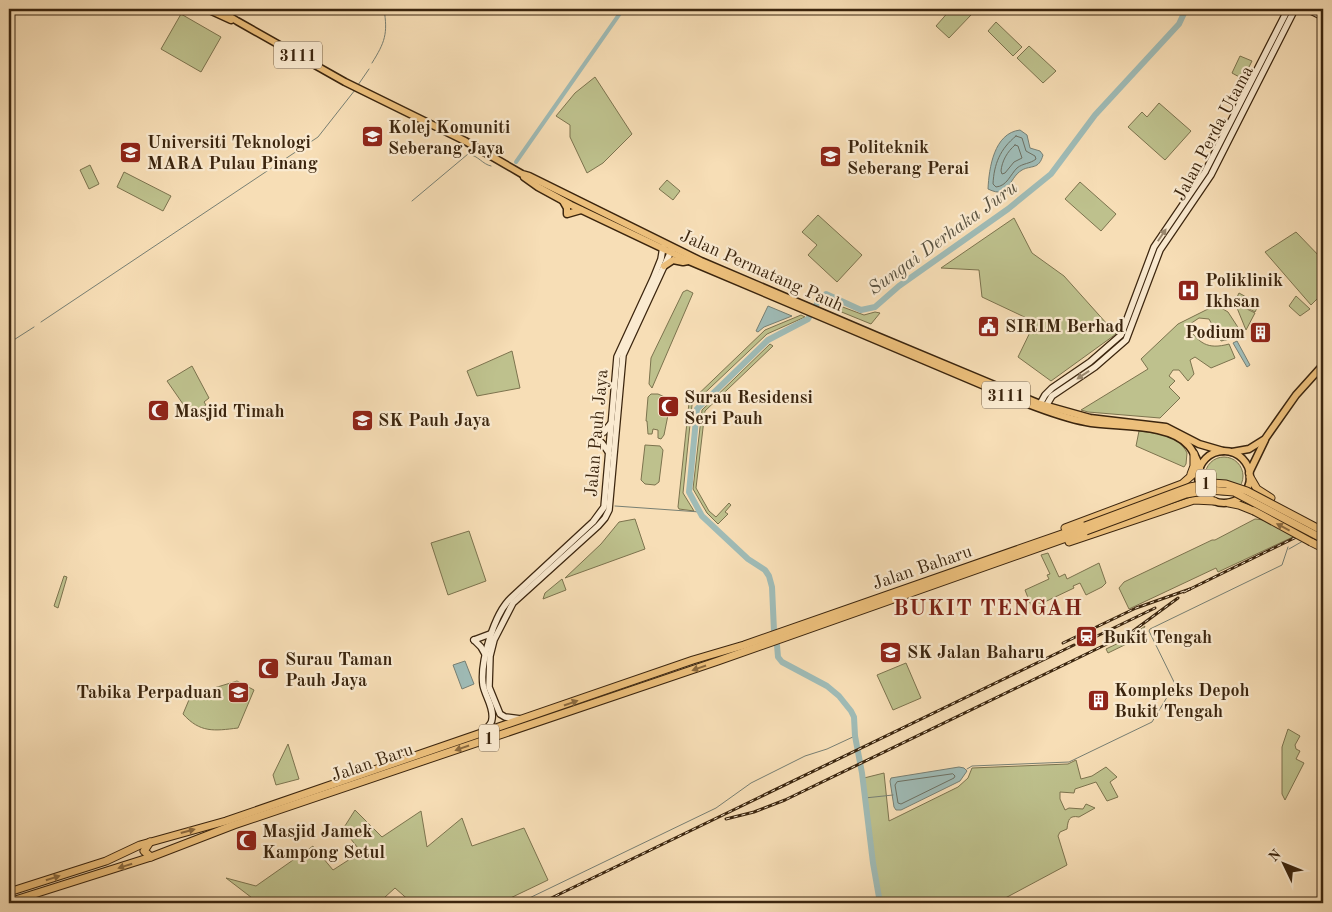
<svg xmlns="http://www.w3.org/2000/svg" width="1332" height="912" viewBox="0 0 1332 912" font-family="'Old Standard TT',serif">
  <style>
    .green { fill: #bec18d; stroke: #7c734e }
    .water { fill: #9fbbb6; stroke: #777f73 }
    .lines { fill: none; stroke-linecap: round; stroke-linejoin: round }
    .shore { stroke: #6d7062; stroke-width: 1 }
    .stream { stroke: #777f73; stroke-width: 1 }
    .canal { stroke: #9fbbb6; stroke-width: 4 }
    .river { stroke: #9fbbb6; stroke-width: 6 }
    .secondary-casing { stroke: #3b250e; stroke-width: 8 }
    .primary-casing { stroke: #3b250e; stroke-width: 9 }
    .highway-casing { stroke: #3b250e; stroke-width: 9 }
    .secondary { stroke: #faead0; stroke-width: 5.5 }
    .primary { stroke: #ecbf7b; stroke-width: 6 }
    .highway { stroke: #ecbf7b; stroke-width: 7 }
    .rail-casing { stroke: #3b250e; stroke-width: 3 }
    .rail { stroke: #faead0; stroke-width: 1; stroke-dasharray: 4; stroke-linecap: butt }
    .highway-bridge-casing { stroke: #3b250e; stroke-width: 9; stroke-linecap: butt }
    .highway-bridge { stroke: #ecbf7b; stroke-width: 7 }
    .oneway { fill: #9a886f }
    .oneway2 { fill: #8b6a3f }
    .labels { text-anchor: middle; stroke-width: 4.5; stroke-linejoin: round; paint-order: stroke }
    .shield { fill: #faead0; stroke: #746048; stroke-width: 1 }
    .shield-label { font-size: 16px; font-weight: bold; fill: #3b250e }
    .poi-label { font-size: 18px; font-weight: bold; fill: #3b250e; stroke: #faead0; text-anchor: start }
    .street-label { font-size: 18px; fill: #3b250e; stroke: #faead0 }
    .water-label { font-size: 19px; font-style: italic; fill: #595240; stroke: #faead0 }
    .district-label { font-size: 22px; font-weight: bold; letter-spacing: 1px; fill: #7a1f14; stroke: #faead0 }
  </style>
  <rect width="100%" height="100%" fill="#f7deb6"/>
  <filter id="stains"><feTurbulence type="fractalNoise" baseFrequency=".004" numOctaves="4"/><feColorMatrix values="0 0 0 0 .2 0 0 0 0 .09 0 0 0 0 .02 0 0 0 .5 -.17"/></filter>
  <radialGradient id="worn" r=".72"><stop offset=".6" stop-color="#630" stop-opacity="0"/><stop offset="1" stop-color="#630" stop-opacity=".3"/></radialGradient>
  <g class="green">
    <path d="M951 9H964L971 15 949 38 936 26Z"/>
    <path d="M181 14 221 37 201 72 161 49Z"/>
    <path d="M996 22 1022 47 1013 56 988 31Z"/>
    <path d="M1029 46 1056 71 1043 83 1017 58Z"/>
    <path d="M1240 56 1252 61 1243 79 1232 73Z"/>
    <path d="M595 77 632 134 603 163 587 173 570 137V125L556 116 575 93Z"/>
    <path d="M1159 103 1191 131 1165 160 1128 127 1142 112 1147 117Z"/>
    <path d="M90 165 99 184 89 189 80 170Z"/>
    <path d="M124 172 171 196 163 211 117 187Z"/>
    <path d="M667 180 680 191 673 200 659 189Z"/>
    <path d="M1080 182 1116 214 1101 231 1065 199Z"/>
    <path d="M818 215 862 255 837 282 808 255 817 245 802 232Z"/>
    <path d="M1014 218 1032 253 1064 276 1116 334 1051 381 1018 357 1035 322 982 297 979 270 941 268Z"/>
    <path d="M1296 232 1323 260V293L1311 305 1265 252Z"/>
    <path d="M687 290 693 293 652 388 649 384 651 358 683 292Z"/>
    <path d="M1239 293 1259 304 1255 312 1235 301Z"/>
    <path d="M1296 296 1310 309 1300 316 1289 306Z"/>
    <path d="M824 300 864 315 875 312 880 313 871 324 822 304Z"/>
    <path d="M1235 303 1255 313 1246 330Z"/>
    <path d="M1216 305 1228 312 1241 332 1230 339 1221 341 1209 319 1199 318 1187 326C1199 343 1207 350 1229 344L1235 358 1211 368 1195 357 1190 360 1194 374 1188 381 1179 370H1173L1169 376 1175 381 1169 387 1180 398 1160 418 1088 412 1081 410 1148 369 1141 359 1178 324Z"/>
    <path d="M801 315 805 317 767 334 692 405 683 493 694 511 679 509 678 507 689 403 765 330Z"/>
    <path d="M770 344 773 346 705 411 696 488 709 511 716 517 729 503 731 505 725 512 728 514 718 524 707 513 693 489 702 410Z"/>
    <path d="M512 351 520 388 477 396 467 371Z"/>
    <path d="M192 366 209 398 204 402 206 405 192 417 167 381Z"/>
    <path d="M651 394H658L667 398 662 408 668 415 664 435 661 439 658 438V430L653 429 652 434H648L647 421H646L648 397Z"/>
    <path d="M1139 431C1156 433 1179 435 1187 453L1186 464 1184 467 1136 446Z"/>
    <path d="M645 445 660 446 663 450 659 482 655 485 645 484 641 480Z"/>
    <circle cx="1224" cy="476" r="19"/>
    <path d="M635 519 645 549 565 578 601 544 619 522Z"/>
    <path d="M1255 519 1264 520 1295 536 1218 572 1216 568 1129 609 1119 588 1124 582 1212 540H1215Z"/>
    <path d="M469 531 486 581 448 595 431 543Z"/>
    <path d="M1048 553 1059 577 1065 574 1067 579 1099 563 1106 583 1102 587 1086 595 1080 583 1073 586 1074 588 1032 608 1025 590 1049 579 1047 575 1050 574 1041 555Z"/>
    <path d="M64 576 67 577 58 608 54 606Z"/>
    <path d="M562 579 566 590 543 599 545 593Z"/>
    <path d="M1145 626 1139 638 1108 653 1106 649 1129 638Z"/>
    <path d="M906 663 921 698 893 710 877 675Z"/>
    <path d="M237 681 254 690 238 728C214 731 200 733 183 714L191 695Z"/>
    <path d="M1288 729 1300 736 1295 745 1296 749 1300 751 1296 759 1304 763 1285 800 1282 794V747Z"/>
    <path d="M288 744 299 779 276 785 273 775Z"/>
    <path d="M1076 760 1081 779 1092 776 1106 767 1117 777 1110 782 1118 797 1107 801 1096 782 1075 789 1074 793 1060 792V799L1065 810 1069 808 1083 809 1086 804 1095 808 1079 817C1069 815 1068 820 1067 829L1060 832 1058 836 1067 865 996 903H881L874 863 864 778 884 773 889 821 958 787 968 778 972 768 1068 764Z"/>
    <path d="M355 810 382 837 421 811 427 847 462 818 472 846 524 828 548 880 500 903H412L395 888 385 897 389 903H254L256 901 226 878 256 886 313 846 333 870 361 852 343 829Z"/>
  </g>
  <g class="water">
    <path d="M1020 130 1027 135 1030 148 1040 151 1043 155C1039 170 1031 165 1022 170 1007 179 1011 200 988 189 989 168 994 133 1020 130Z"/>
    <path d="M768 306 792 316 764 327 758 332 756 331Z"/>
    <path d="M1237 341 1250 365 1247 367 1233 343Z"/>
    <path d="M465 661 474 684 462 689 453 665Z"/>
    <path d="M959 767 964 768 967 771 960 781 901 810H896L894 807 890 781 891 778Z"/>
  </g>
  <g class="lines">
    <g class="shore">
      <path d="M1016 136 1022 138 1026 151 1035 156 1036 159C1030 164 1023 163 1017 168 1010 175 1007 186 996 187L993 184C994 164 1000 149 1016 136Z"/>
      <path d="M1015 145 1018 146 1022 158 1014 162 1005 173 1002 174 1001 171C1002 161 1007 152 1015 145Z"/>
      <path d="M953 774 955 776 954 778 901 804 898 803 895 785 897 782Z"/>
    </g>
    <g class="stream">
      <path d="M372 63C385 42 388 34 384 9"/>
      <path d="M358 85 369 69"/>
      <path d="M412 201 468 154C479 156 482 164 491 166"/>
      <path d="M41 322 318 137 355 90"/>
      <path d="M9 343 34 327"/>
      <path d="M615 506 700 512"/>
      <path d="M1289 549 1303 541"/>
      <path d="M967 769 972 766 1069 762 1152 722 1175 684 1149 631 1150 629 1282 565 1288 547"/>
      <path d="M865 798 893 795"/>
      <path d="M519 903 716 808 751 783 805 756 827 749 855 736"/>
    </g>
    <path class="canal" d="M516 162 623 9"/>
    <g class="river">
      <path d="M774 631 772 587 769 576 765 570 748 559 702 516 689 492 697 409 768 340 808 319 821 297 826 294 861 310 875 307 899 286 1008 209 1051 174 1095 115 1179 24 1186 9"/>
      <path d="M777 645 778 657 782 662 827 686 839 696 851 711 854 717 855 736 862 773 873 863 880 903"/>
    </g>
    <defs>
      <g id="secondary">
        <path d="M1307 9 1323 17"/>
        <path d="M1321 9 1323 10"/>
        <path d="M1040 404 1045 395 1052 388 1090 362 1121 335 1154 247 1205 172 1288 9"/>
        <path d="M1046 406 1052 396 1095 367 1126 340 1160 250 1211 175 1295 9"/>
        <path d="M609 453 602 443 595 437 604 432 612 422"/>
        <path d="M474 640 490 634"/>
        <path d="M474 640 481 647 485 654"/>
        <path d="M521 719 505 717 500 714 489 687 490 656 494 640 513 603 598 526 605 518 609 510 623 355 672 249"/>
        <path d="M483 731C487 728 492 724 492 719 494 707 485 696 483 685 480 662 494 614 511 598L593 522 604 507 617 357 653 279 661 259 663 247"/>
      </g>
      <g id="primary">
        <path d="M207 9 231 20"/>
        <path d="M217 9 237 21 345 82 465 141 522 174 529 176 701 261 877 336 1040 404 1090 418 1166 427 1199 444 1223 451"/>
        <path d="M524 177 538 187 571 205 689 261 1020 401C1041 409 1063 418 1086 422 1115 428 1169 422 1189 446 1194 452 1197 460 1200 467"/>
        <path d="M563 201 567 208V214L581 210"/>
        <path d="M664 266 673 260 683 262 688 261"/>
        <circle cx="1224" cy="477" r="26"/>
        <path d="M1232 452 1249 449 1265 439 1296 395 1323 365"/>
        <path d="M1249 473 1265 440"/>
      </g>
      <g id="highway">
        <path d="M1191 474 1194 466V454"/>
        <path d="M1250 477 1257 489 1271 498"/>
        <path d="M1229 503 1239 505 1254 511"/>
        <path d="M1065 528 1182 484 1199 469"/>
        <path d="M1069 542 1194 500 1214 501"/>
        <path d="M1311 542 1323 548"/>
        <path d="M150 842 144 851 151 857"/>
        <path d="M9 892 106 861 140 845 226 821 693 660 744 645 1085 526"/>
        <path d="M9 902 151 857 234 825 718 661 1086 531"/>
      </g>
    </defs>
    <use href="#secondary" class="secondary-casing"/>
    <use href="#primary" class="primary-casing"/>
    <use href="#highway" class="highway-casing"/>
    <use href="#secondary" class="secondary"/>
    <use href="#primary" class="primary"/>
    <use href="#highway" class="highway"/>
    <defs>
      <g id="rail">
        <path d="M1184 592 1323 524"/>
        <path d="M1095 637 1155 608"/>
        <path d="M1063 643 1136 608 1190 589"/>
        <path d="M726 819 754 812 785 800 1109 643 1133 631 1178 598"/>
        <path d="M541 903 1074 645"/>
      </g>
    </defs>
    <use href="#rail" class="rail-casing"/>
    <use href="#rail" class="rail"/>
    <defs>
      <g id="highway-bridge">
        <path d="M1254 511 1311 542"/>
        <path d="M1085 526 1190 487 1212 483 1226 484 1247 491 1323 531"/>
        <path d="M1086 531 1186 494 1209 490 1234 492 1323 539"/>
      </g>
    </defs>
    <use href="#highway-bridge" class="highway-bridge-casing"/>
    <use href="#highway-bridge" class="highway-bridge"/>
  </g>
  <defs><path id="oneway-solid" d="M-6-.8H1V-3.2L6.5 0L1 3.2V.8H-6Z" transform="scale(1.25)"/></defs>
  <g class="oneway">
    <use href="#oneway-solid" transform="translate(1162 235) rotate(-56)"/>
    <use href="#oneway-solid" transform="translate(1083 375) rotate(146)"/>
  </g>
  <g class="oneway2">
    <use href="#oneway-solid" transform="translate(1283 527) rotate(-152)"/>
    <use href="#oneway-solid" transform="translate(699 668) rotate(161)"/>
    <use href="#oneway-solid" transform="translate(571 703) rotate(-19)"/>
    <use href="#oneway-solid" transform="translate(462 748) rotate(161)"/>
    <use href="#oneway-solid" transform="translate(188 831) rotate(-15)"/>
    <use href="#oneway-solid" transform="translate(125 866) rotate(163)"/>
    <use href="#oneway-solid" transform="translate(53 878) rotate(-17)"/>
  </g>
  <defs>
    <symbol id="university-square" viewBox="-11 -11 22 22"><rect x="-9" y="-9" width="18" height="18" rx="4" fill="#8f2418" stroke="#faead0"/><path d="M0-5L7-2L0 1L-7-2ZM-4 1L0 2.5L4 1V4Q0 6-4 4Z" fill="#fff"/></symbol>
    <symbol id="hospital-square" viewBox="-11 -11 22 22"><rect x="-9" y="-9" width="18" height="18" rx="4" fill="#8f2418" stroke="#faead0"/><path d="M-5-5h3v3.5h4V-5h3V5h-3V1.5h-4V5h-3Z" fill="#fff"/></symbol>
    <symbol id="civic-square" viewBox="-11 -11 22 22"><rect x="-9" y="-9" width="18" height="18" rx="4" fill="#8f2418" stroke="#faead0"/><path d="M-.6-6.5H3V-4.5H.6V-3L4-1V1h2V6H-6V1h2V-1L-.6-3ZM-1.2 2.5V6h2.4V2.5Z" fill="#fff"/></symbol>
    <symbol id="building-square" viewBox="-11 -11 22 22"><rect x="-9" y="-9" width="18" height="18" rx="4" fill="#8f2418" stroke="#faead0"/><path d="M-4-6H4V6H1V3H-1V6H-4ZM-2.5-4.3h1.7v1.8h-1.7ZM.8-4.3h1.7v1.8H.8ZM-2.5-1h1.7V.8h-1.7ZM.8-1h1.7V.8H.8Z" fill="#fff"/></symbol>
    <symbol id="mosque-square" viewBox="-11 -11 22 22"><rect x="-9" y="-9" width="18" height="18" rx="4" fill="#8f2418" stroke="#faead0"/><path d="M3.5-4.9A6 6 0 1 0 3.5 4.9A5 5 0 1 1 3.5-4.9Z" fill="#fff"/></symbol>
    <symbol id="school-square" viewBox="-11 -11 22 22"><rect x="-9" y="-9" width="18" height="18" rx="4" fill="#8f2418" stroke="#faead0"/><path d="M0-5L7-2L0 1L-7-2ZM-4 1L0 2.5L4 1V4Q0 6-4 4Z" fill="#fff"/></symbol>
    <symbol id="station-square" viewBox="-11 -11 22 22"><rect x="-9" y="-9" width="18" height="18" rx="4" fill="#8f2418" stroke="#faead0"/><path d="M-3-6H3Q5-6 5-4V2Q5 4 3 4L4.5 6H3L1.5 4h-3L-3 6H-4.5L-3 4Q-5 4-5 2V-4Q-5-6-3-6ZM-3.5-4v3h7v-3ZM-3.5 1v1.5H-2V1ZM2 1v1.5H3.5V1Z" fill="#fff"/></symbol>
  </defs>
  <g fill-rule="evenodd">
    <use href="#university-square" x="360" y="124" width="25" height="25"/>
    <use href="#university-square" x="118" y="140" width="25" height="25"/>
    <use href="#university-square" x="818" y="144" width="25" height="25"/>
    <use href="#hospital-square" x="1176" y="278" width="25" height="25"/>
    <use href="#civic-square" x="976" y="314" width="25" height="25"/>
    <use href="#building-square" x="1248" y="320" width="25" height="25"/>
    <use href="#mosque-square" x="656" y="394" width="25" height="25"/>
    <use href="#mosque-square" x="146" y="398" width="25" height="25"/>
    <use href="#school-square" x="350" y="408" width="25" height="25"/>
    <use href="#station-square" x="1074" y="624" width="25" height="25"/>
    <use href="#school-square" x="878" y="640" width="25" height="25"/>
    <use href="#mosque-square" x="256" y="656" width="25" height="25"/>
    <use href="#school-square" x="226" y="680" width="25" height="25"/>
    <use href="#building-square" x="1086" y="688" width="25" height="25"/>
    <use href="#mosque-square" x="234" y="828" width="25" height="25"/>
  </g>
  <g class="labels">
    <g class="shield">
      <rect x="274" y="41.5" width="48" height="27" rx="4"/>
      <rect x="982" y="381.5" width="48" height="27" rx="4"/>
      <rect x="1196" y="469.5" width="20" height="27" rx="4"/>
      <rect x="479" y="724.5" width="20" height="27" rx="4"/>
    </g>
    <g class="shield-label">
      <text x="298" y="61">3111</text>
      <text x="1006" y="401">3111</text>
      <text x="1206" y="489">1</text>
      <text x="489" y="744">1</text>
    </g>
    <g class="poi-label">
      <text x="388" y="133">Kolej Komuniti<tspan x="388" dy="21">Seberang Jaya</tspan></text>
      <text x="147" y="148">Universiti Teknologi<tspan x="147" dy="21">MARA Pulau Pinang</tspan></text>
      <text x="847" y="153">Politeknik<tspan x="847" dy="21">Seberang Perai</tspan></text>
      <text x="1205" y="286">Poliklinik<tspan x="1205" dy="21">Ikhsan</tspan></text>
      <text x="1005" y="332">SIRIM Berhad</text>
      <text x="1245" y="338" text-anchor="end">Podium</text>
      <text x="684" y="403">Surau Residensi<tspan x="684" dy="21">Seri Pauh</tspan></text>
      <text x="174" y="417">Masjid Timah</text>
      <text x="378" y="426">SK Pauh Jaya</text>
      <text x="1103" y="643">Bukit Tengah</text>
      <text x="907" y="658">SK Jalan Baharu</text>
      <text x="285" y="665">Surau Taman<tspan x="285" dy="21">Pauh Jaya</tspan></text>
      <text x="1114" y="696">Kompleks Depoh<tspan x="1114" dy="21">Bukit Tengah</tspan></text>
      <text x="222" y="698" text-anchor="end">Tabika Perpaduan</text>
      <text x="262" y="837">Masjid Jamek<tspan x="262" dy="21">Kampong Setul</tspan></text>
    </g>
    <g class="street-label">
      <text transform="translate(1213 133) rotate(-62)" y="6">Jalan Perda Utama</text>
      <text transform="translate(762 270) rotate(24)" y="6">Jalan Permatang Pauh</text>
      <text transform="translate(596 433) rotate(-85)" y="6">Jalan Pauh Jaya</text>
      <text transform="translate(922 567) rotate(-19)" y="6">Jalan Baharu</text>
      <text transform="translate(372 762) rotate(-19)" y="6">Jalan Baru</text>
    </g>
    <g class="water-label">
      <text transform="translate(942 237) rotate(-36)" y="7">Sungai Derhaka Juru</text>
    </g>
    <g class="district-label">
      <text x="988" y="615">BUKIT TENGAH</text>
    </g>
  </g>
  <rect width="1332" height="912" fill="none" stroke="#f7deb6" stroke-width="30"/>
  <rect x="10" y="10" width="1312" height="892" fill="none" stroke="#3b250e" stroke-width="2.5"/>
  <rect x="15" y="15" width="1302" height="882" fill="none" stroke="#3b250e"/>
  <g transform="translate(1284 864) rotate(313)" stroke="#faead0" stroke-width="4" paint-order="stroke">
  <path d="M0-4L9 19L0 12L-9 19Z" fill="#3b250e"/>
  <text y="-8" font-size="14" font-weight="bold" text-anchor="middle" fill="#3b250e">N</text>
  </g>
  <rect width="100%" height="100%" filter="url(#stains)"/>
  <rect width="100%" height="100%" fill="url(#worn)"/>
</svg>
